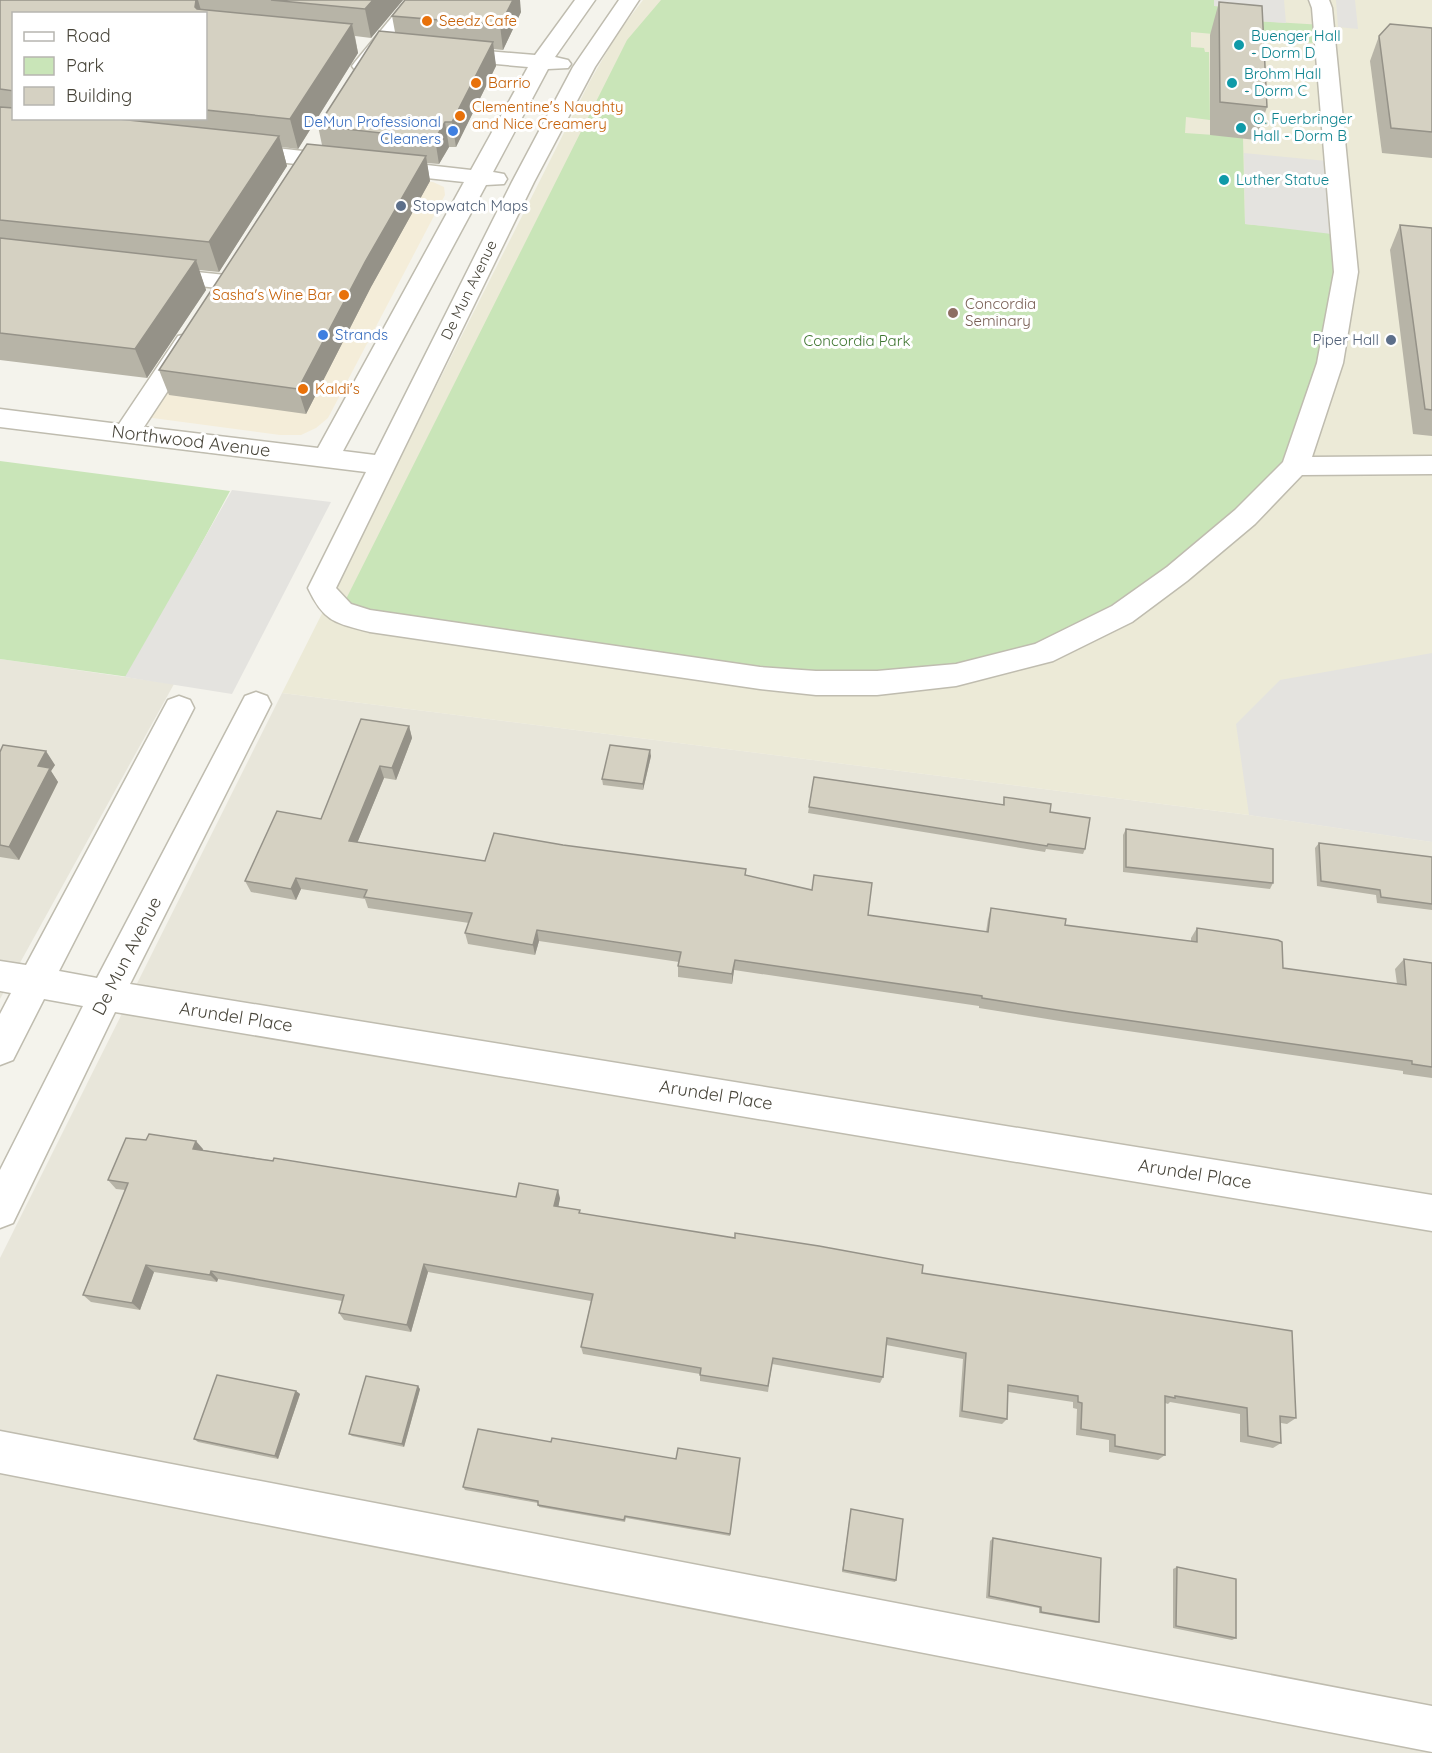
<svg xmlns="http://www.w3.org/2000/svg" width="1432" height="1753" viewBox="0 0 1432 1753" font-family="Quicksand,sans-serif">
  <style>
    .residential { fill: #e8e6da }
    .commercial { fill: #f4edd9 }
    .education { fill: #ecead7 }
    .green { fill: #c9e5b8 }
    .parking { fill: #e4e3df }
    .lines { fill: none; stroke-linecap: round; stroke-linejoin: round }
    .minor-casing { stroke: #bfbcaf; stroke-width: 3 }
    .minor { fill: #fff; fill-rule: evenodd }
    .wall { fill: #b7b4a7; fill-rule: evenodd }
    .shaded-wall { fill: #959288 }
    .building { fill: #d5d1c2; stroke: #959288; stroke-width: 1.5 }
    .food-dot { fill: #e8710a; stroke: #fff; stroke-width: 2 }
    .culture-dot { fill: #0f9aa8; stroke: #fff; stroke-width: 2 }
    .shop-dot { fill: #3f7fe0; stroke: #fff; stroke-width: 2 }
    .service-dot { fill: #5c6f8a; stroke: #fff; stroke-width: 2 }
    .education-dot { fill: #8d6e63; stroke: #fff; stroke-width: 2 }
    .labels { text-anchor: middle; stroke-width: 6; stroke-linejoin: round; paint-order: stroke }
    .far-food-label { font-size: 15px; fill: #c56008; stroke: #fff; text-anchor: start }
    .far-culture-label { font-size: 15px; fill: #0d838f; stroke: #fff; text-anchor: start }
    .far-shop-label { font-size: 15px; fill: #366cbe; stroke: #fff; text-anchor: end }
    .far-service-label { font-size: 15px; fill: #4e5e75; stroke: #fff; text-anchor: start }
    .far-street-label { font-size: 15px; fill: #48453a; stroke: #fff }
    .far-education-label { font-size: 15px; fill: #785e54; stroke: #fff; text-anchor: start }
    .far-park-label { font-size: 15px; fill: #3f7631; stroke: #fff }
    .street-label { font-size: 18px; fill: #48453a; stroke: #fff }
  </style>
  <rect width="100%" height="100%" fill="#f4f3ec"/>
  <g class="residential">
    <path d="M0 659 174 684 0 999Z"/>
    <path d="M282 693 1249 815 1432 842V1753H0V1258Z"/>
  </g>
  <path class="commercial" d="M310 169 433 182 444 187 445 195 328 418 316 428 301 435H280L145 417Z"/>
  <path class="education" d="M643 0H1432V842L1249 815 282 693 590 81 617 34Z"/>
  <g class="green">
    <path d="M661 0H1214L1215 6 1239 8 1240 20 1323 25 1325 44 1191 32V47L1204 48 1205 52H1209L1210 120 1186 117 1185 133 1243 137 1245 224 1312 230 1343 236 1303 440 1245 517 1043 653 877 683 339 613 627 40Z"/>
    <path d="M0 461 230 491 129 677 0 659Z"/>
  </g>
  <g class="parking">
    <path d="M1214 0H1284L1286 23 1240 20 1239 8 1214 6Z"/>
    <path d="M1336 0H1355L1358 29 1338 27Z"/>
    <path d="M1244 153 1327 161 1332 234 1245 224Z"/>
    <path d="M232 490 331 502 232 694 125 677Z"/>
    <path d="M1432 653V842L1249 815 1236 724 1280 680Z"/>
  </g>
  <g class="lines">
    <defs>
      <g id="minor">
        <path d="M406 0H427L369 70 362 72 355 70 352 66 355 62Z"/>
        <path d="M575 0H595L555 57 568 60 571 64 568 68 548 69 493 172 504 174 507 179 504 184 486 185 343 451 375 455 512 182 573 67 619 0H639L595 67 534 182 336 588 351 604 370 610 760 667 816 671H877L956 664 1035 644 1112 606 1167 567 1235 510 1283 462 1317 363 1334 272 1312 8 1309 0H1329L1332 8 1358 272 1343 363 1312 457 1432 456V474L1302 475 1255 524 1187 581 1132 622 1053 661 956 686 877 695H816L760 689 370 632C335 623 324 622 308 588L366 472 0 427V409L119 424 178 336 187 334 196 336 200 342 144 427 318 448 464 182 240 158 232 156 229 151 232 146 240 144 471 170 528 67 451 60 444 58 441 54 444 50 451 48 535 55Z"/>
        <path d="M157 268 226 275 235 277 238 282 235 287 226 289 148 280 145 275 148 270Z"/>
        <path d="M256 692 267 696 271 704 130 984 1432 1195V1231L115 1012 13 1223 0 1228V1170L83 1006 44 999 13 1060 0 1065V1014L11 993 0 991V961L26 965 168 700 179 696 190 700 194 708 59 971 97 978 245 696Z"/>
        <path d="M0 1431 1432 1706V1752L0 1473Z"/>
      </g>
    </defs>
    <use href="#minor" class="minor-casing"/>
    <use href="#minor" class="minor"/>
  </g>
  <g class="wall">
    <path d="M0 0H403L371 38 355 36 358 53 298 149 282 147 287 166 219 272 199 270 206 290 147 378 0 360ZM14 14H206V118H14Z"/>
    <path d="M1219 2 1267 107 1256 140 1210 135V35Z"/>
    <path d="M521 12 503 50 493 49 496 66 456 147H449L439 164 427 163 430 181 371 287 306 414 169 395 159 370 322 145 318 126 395 32 392 16Z"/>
    <path d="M1432 28V158L1382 153 1370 61 1379 36Z"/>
    <path d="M1400 225 1432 228V436L1413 434 1390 250Z"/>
    <path d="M409 726 412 738 396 780 384 778 357 843 485 861 563 845 745 875 868 915 986 932 988 919 991 908 1065 925 1191 941V938L1197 928 1283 968 1397 984 1395 969 1404 959 1432 963V1078L1403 1074V1071L1066 1022 979 1008V1006L734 970 732 984 678 977V966L679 962 539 941 535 955 468 944 465 933 469 923 368 908 365 899 301 889 296 900 251 892 245 881 321 819Z"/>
    <path d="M0 752 55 765 51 771 58 782 19 860 0 857Z"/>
    <path d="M651 756 643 790 603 785 602 779Z"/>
    <path d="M1004 797 1050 812 1085 849 1083 854 1046 849 1045 852 808 813 809 807 1003 805Z"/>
    <path d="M1126 829 1273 883 1270 889 1123 872V835Z"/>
    <path d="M1319 843 1432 857V910L1377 903 1376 895 1317 886 1315 848Z"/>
    <path d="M203 1149V1150L516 1197 560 1198 558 1207 580 1210V1213L922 1273 1296 1418 1287 1424 1281 1423V1443L1273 1448 1240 1442V1414L1170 1402 1168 1404 1165 1403V1455L1158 1460 1109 1452V1440L1076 1435 1077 1409 1073 1408V1402L1008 1392 1007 1419 1002 1424 959 1417 963 1359 886 1345 883 1377 880 1383 772 1364 768 1392 700 1381V1374L583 1354 581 1347 591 1301 428 1272 411 1332 344 1320 339 1313 342 1301 218 1279 217 1282 154 1272 140 1310 91 1302 83 1295 125 1190 116 1189 108 1180Z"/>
    <path d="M420 1389 404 1447 352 1436 349 1434Z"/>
    <path d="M296 1391 300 1394 278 1459 198 1442 194 1439Z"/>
    <path d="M551 1442 676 1459 740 1458 730 1536 626 1518 625 1522 539 1507 538 1503 465 1490 463 1487Z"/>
    <path d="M851 1509 896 1580 895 1582 842 1572Z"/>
    <path d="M993 1538 1099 1622 1096 1623 1039 1613V1608L986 1598 990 1541Z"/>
    <path d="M1177 1567 1236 1638 1232 1640 1173 1628V1569Z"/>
  </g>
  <g class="shaded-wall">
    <path d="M196 0H198L202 14 195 7Z"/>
    <path d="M373 0H403L371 38 365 9Z"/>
    <path d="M513 0H520L521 12 503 50 500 25Z"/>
    <path d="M352 24 358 53 298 149 290 119Z"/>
    <path d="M493 42 496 66 456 147 452 122Z"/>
    <path d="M445 122 449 147 439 164 435 139Z"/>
    <path d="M279 136 287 166 219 272 209 242Z"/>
    <path d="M426 156 430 181 371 287 306 414 298 389 365 262Z"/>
    <path d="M196 260 206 290 147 378 135 349Z"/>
    <path d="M409 726 412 738 396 780 392 768Z"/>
    <path d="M650 750 651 756 643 790V784Z"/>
    <path d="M46 751 55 765 51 771 58 782 19 860 9 847 38 766Z"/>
    <path d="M380 766 384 778 353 853 349 841Z"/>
    <path d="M296 878 301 889 296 900 291 889Z"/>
    <path d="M537 930 539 941 535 955 533 945Z"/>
    <path d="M735 960 734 970 732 984V974Z"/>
    <path d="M196 1141 203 1149 200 1158 193 1149Z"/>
    <path d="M558 1190 560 1198 557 1214 554 1206Z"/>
    <path d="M424 1264 428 1272 411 1332 407 1325Z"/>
    <path d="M146 1265 154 1272 140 1310 132 1303Z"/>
    <path d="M211 1271 218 1279 217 1282 210 1275Z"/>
    <path d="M418 1386 420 1389 404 1447 402 1444Z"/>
    <path d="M296 1391 300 1394 278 1459 275 1456Z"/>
  </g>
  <g class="building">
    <path d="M0 0H196L195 7 197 9 352 24 290 119 206 110V14H14V91L0 89Z"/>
    <path d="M271 0H373L365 9Z"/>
    <path d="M405 0H513L500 25 392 16Z"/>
    <path d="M1219 2 1262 6 1267 107 1220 102Z"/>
    <path d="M1390 24 1432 28V132L1391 128 1379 36Z"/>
    <path d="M379 31 493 42 452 122H445L435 139 318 126Z"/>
    <path d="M0 107 14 108V118H109L279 136 209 242 0 220Z"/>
    <path d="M307 144 426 156 365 262 298 389 159 370Z"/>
    <path d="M1400 225 1432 228V410L1425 409Z"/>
    <path d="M0 238 196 260 135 349 0 333Z"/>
    <path d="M361 719 409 726 392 768 380 766 349 841 485 861 494 833 563 845 746 869 745 875 812 890 814 875 872 883 868 915 988 932 991 908 1066 919 1065 925 1197 942V928L1278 940 1282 942 1283 968 1406 985 1404 959 1432 963V1067L1412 1064V1061L1070 1012 982 998V996L735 960 732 974 678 966 681 952 537 930 533 945 465 933 472 913 364 897 367 890 296 878 291 889 245 881 277 811 321 819Z"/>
    <path d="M3 745 46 751 38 766 50 768 9 847 0 845V752Z"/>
    <path d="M610 745 650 750 643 784 602 779Z"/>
    <path d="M814 777 1004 805V797L1051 804 1050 812 1090 818 1085 849 1048 844 1047 846 809 807Z"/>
    <path d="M1126 829 1273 849V883L1126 867Z"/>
    <path d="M1319 843 1432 857V904L1381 897 1380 890 1321 881Z"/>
    <path d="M149 1134 196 1141 193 1149 273 1161 274 1158 516 1197 519 1183 558 1190 554 1206 580 1210 579 1213 735 1238V1233L819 1246 923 1265 922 1273 1292 1331 1296 1418 1280 1416 1281 1443 1248 1436 1247 1408 1175 1396V1398L1165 1396V1455L1115 1446V1435L1081 1429 1082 1403 1078 1402V1396L1008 1385 1007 1419 962 1411 966 1353 887 1338 883 1377 773 1358 768 1386 700 1375 701 1368 581 1347 593 1294 424 1264 407 1325 339 1313 344 1295 211 1271 210 1275 146 1265 132 1303 83 1295 128 1183 108 1180 126 1138 146 1140Z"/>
    <path d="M217 1375 296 1391 275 1456 194 1439Z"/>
    <path d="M366 1376 418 1386 402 1444 349 1434Z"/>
    <path d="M478 1429 551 1442 552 1438 676 1459 678 1448 740 1458 730 1534 625 1516 624 1520 538 1505V1501L463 1487Z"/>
    <path d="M851 1509 903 1519 896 1580 843 1570Z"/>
    <path d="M993 1538 1101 1558 1099 1622 1041 1612V1607L989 1596Z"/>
    <path d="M1177 1567 1236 1579V1638L1176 1626Z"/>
  </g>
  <g class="food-dot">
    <circle cx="427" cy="21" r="6"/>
    <circle cx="476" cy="83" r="6"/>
    <circle cx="460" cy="116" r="6"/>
    <circle cx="344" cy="295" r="6"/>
    <circle cx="303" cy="389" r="6"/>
  </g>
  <g class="culture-dot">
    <circle cx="1239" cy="45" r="6"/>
    <circle cx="1232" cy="83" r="6"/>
    <circle cx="1241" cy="128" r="6"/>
    <circle cx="1224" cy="180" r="6"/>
  </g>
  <g class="shop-dot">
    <circle cx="453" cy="131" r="6"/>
    <circle cx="323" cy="335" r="6"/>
  </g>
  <g class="service-dot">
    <circle cx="401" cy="206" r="6"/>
    <circle cx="1391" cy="340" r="6"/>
  </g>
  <circle class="education-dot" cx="953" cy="313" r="6"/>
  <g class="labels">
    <g class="far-food-label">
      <text x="439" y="26">Seedz Cafe</text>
      <text x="488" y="88">Barrio</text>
      <text x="472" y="112">Clementine's Naughty<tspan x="472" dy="17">and Nice Creamery</tspan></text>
      <text x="332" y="300" text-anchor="end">Sasha's Wine Bar</text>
      <text x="315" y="394">Kaldi's</text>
    </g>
    <g class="far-culture-label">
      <text x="1251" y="41">Buenger Hall<tspan x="1251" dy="17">- Dorm D</tspan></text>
      <text x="1244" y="79">Brohm Hall<tspan x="1244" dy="17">- Dorm C</tspan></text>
      <text x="1253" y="124">O. Fuerbringer<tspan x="1253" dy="17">Hall - Dorm B</tspan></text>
      <text x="1236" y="185">Luther Statue</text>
    </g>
    <g class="far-shop-label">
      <text x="441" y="127">DeMun Professional<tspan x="441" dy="17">Cleaners</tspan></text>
      <text x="335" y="340" text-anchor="start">Strands</text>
    </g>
    <g class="far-service-label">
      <text x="413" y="211">Stopwatch Maps</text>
      <text x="1379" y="345" text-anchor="end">Piper Hall</text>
    </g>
    <g class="far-street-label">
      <text transform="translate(469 290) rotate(-64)" y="5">De Mun Avenue</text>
    </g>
    <g class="far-education-label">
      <text x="965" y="309">Concordia<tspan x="965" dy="17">Seminary</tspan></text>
    </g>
    <g class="far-park-label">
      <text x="857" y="346">Concordia Park</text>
    </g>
    <g class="street-label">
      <text transform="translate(191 441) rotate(7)" y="6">Northwood Avenue</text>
      <text transform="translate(127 956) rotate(-63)" y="6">De Mun Avenue</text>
      <text transform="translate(236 1017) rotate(9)" y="6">Arundel Place</text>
      <text transform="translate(716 1095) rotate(9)" y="6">Arundel Place</text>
      <text transform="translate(1195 1174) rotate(9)" y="6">Arundel Place</text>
    </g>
  </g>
  <rect x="12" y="12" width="195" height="108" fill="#ffffff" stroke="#b6b5b0" stroke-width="1.5"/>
  <rect x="24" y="32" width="30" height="9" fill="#ffffff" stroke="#b6b5b0" stroke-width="1.5"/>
  <text x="66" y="42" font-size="18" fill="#48453a">Road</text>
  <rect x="24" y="57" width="30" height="18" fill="#c9e5b8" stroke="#b6b5b0" stroke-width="1.5"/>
  <text x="66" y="72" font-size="18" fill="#48453a">Park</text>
  <rect x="24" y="87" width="30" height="18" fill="#d5d1c2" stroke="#b6b5b0" stroke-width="1.5"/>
  <text x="66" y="102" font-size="18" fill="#48453a">Building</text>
</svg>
